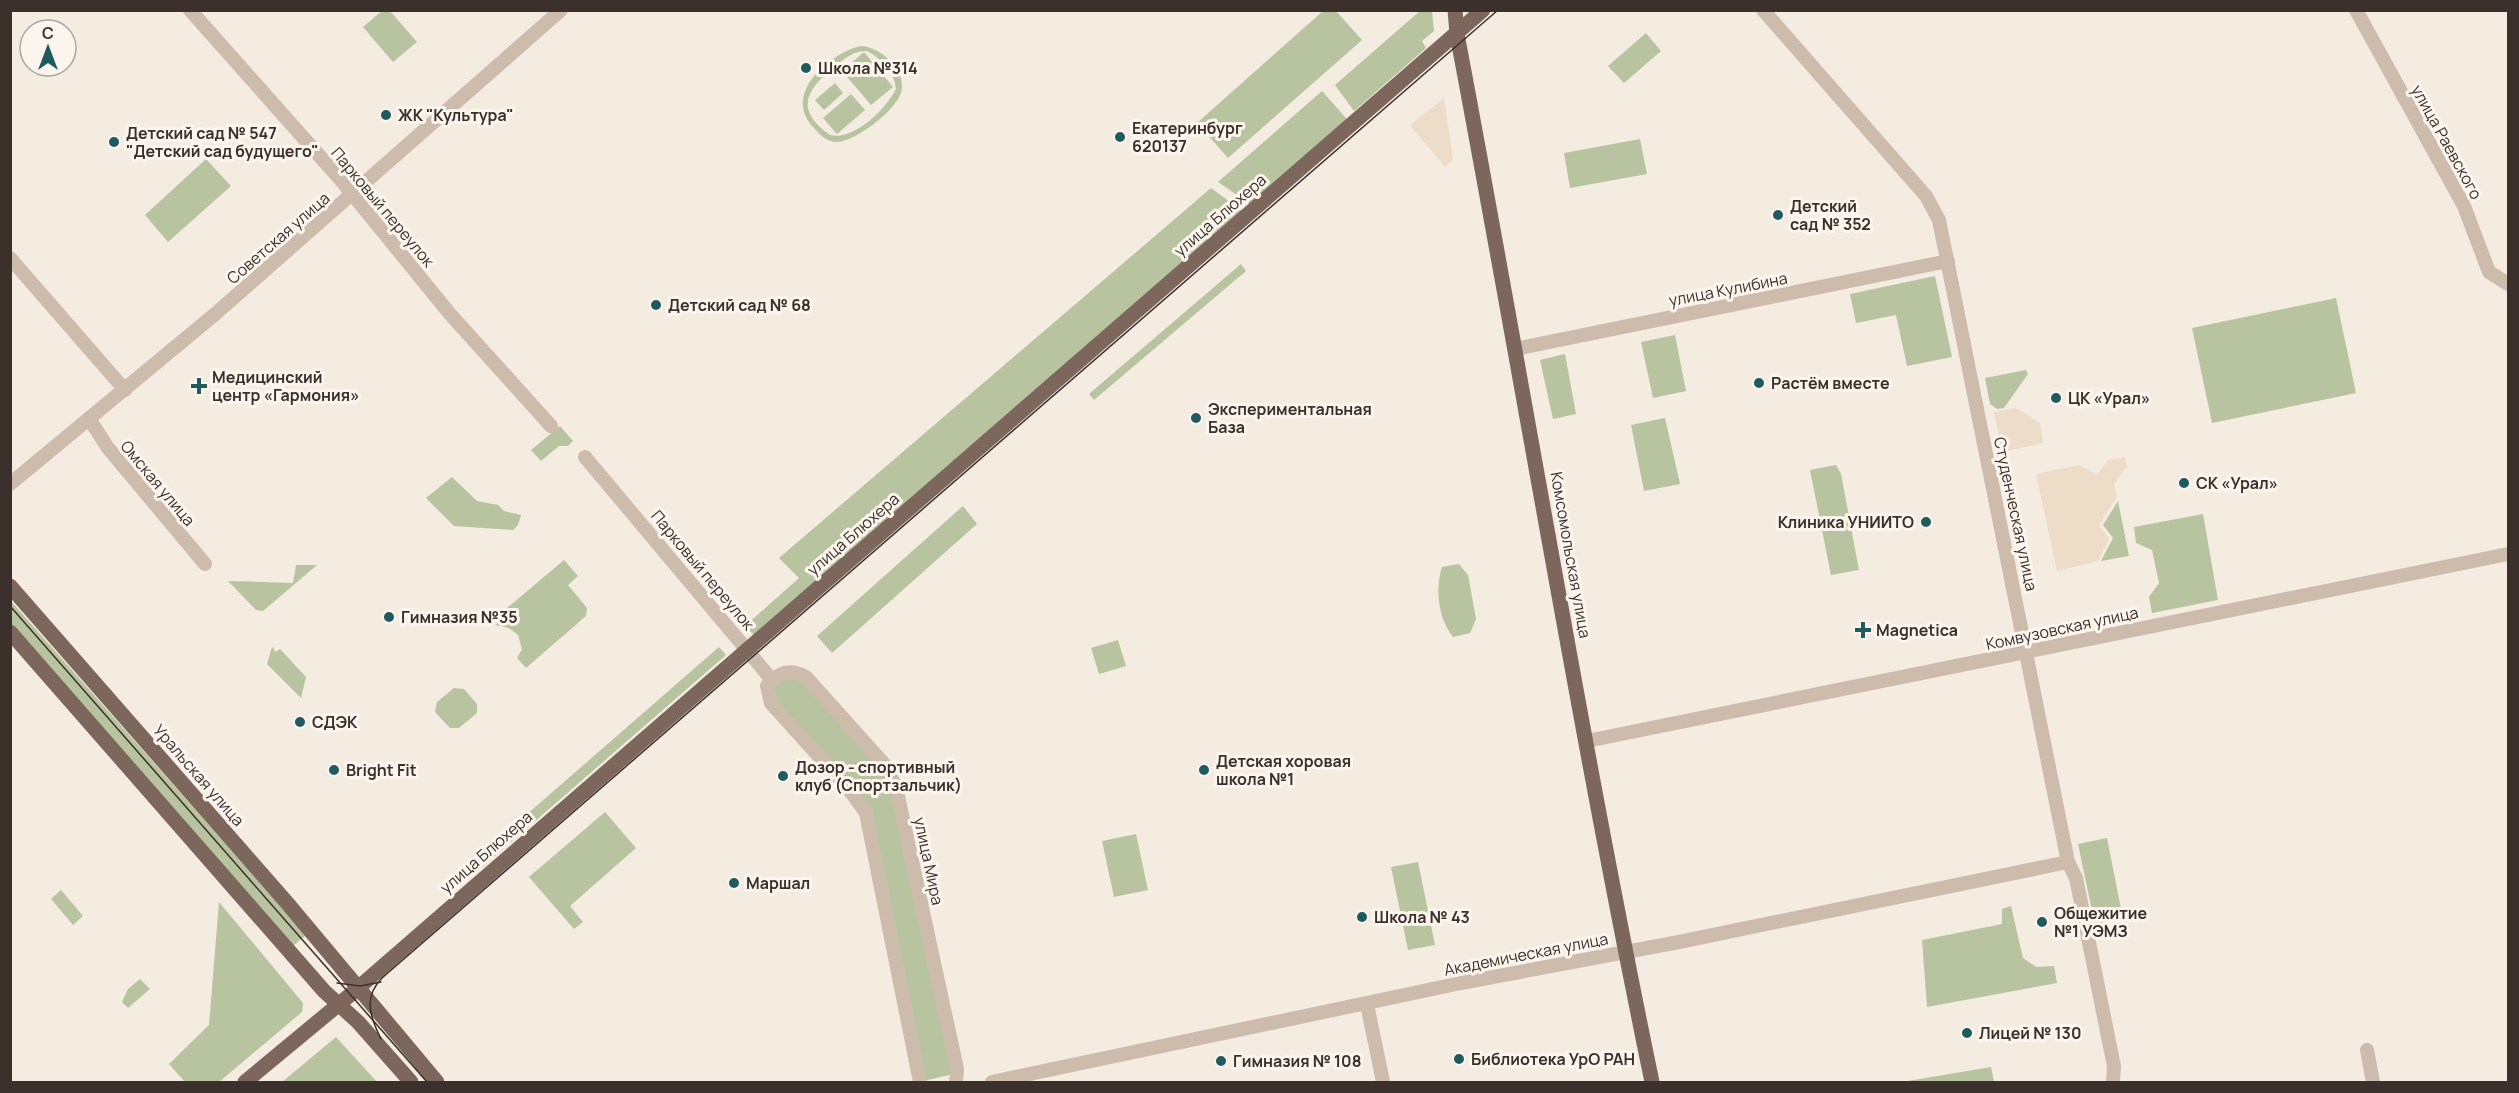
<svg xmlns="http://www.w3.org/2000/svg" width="2519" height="1093" viewBox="0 0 2519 1093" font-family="Manrope,sans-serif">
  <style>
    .green { fill: #b8c4a0; fill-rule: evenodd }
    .plaza { fill: #ecdcc8 }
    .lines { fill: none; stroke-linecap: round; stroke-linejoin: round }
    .minor { stroke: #cdbbac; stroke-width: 14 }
    .major { stroke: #7d675c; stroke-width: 15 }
    .tram { stroke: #3b302b; stroke-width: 1.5 }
    .poi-dot { fill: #1f5a5e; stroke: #fbf5ee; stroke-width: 2 }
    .labels { text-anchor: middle; stroke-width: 6; stroke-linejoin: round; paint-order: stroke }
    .poi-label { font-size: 16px; font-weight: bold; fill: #3b302b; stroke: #fbf5ee; text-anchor: start }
    .street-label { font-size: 16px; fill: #3b302b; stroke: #fbf5ee }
  </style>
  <rect width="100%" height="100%" fill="#f4ebe1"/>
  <g class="green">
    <path d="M383 10 390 11 417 42 393 62 363 27Z"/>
    <path d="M1421 10 1432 11 1434 31 1422 41 1426 48 1354 111 1335 85Z"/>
    <path d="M1323 11H1336L1362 40 1228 158 1197 123Z"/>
    <path d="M1646 33 1661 51 1624 83 1608 66Z"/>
    <path d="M860 46C880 46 908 71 901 93 895 111 856 141 837 142 827 142 820 135 814 128 782 95 827 55 860 46ZM867 51C881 58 895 73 896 89 886 109 854 141 830 135 795 110 805 91 833 68 843 60 853 50 867 51Z"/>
    <path d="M864 52 893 87 871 105 842 71Z"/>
    <path d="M835 83 843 93 824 110 815 100Z"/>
    <path d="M1322 91 1352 125 1256 208 1218 182Z"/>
    <path d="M851 94 865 110 837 134 823 118Z"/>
    <path d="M1640 139 1647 174 1570 188 1564 153Z"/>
    <path d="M206 159 231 186 168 242 145 215Z"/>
    <path d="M1211 188 1248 215 759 640 745 626 799 578 779 558Z"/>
    <path d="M1241 264 1246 271 1094 400 1089 394Z"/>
    <path d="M1935 276 1952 357 1907 366 1896 315 1856 323 1850 294Z"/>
    <path d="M2336 298 2356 393 2212 423 2192 328Z"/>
    <path d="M1675 335 1686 391 1653 398 1641 342Z"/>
    <path d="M1565 354 1576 414 1553 419 1540 360Z"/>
    <path d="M2026 370 2028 374 2004 408 1997 409 1990 404 1985 378Z"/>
    <path d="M1665 418 1680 484 1644 491 1631 425Z"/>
    <path d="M560 426 573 441 568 446H559L541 461 531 450Z"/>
    <path d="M1836 465 1841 474 1859 570 1831 575 1810 470Z"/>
    <path d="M452 477 477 501 498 505 504 511 521 515 518 525 513 530 454 526 426 498Z"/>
    <path d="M2118 501 2129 556 2101 561 2113 538 2103 525Z"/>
    <path d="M963 506 977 524 832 653 817 636Z"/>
    <path d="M2203 514 2218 600 2152 613 2149 597 2159 583 2152 550 2136 543 2134 527Z"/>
    <path d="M564 560 578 576 568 585 587 608 586 616 526 668 517 658 522 649 518 635 509 628 495 625 504 617 506 609Z"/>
    <path d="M1459 564 1468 575 1476 619 1470 633 1453 637C1438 618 1435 590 1442 567Z"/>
    <path d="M296 565H317L263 611 256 610 228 581 293 583Z"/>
    <path d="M10 600 306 935 293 946 11 625Z"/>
    <path d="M1118 640 1126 666 1099 674 1091 648Z"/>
    <path d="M272 647 276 652 280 649 306 677 301 698 267 664Z"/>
    <path d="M719 647 726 655 479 870 472 862Z"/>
    <path d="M798 673 890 774 957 1069 949 1075 919 1082 870 825 771 703 772 680Z"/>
    <path d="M454 688 464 689 477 704V713L459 728H450L435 712 437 702Z"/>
    <path d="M605 812 636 848 570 906 583 922 574 929 529 877Z"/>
    <path d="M1136 834 1148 890 1114 897 1102 841Z"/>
    <path d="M2107 838 2123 919 2095 925 2078 844Z"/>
    <path d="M1418 862 1435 945 1408 950 1391 867Z"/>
    <path d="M61 890 83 916 73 925 51 899Z"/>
    <path d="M219 902 303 1003 302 1012 219 1082H185L169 1064 209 1025Z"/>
    <path d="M2011 906 2023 958 2036 967 2054 966 2057 983 1927 1007 1922 940 2002 924V909Z"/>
    <path d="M140 979 150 989 128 1008 122 1002 128 989Z"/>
    <path d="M336 1037 377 1082H282Z"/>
    <path d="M1991 1067 1994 1082H1902Z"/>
  </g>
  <g class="plaza">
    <path d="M1444 98 1453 159 1445 167 1410 125Z"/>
    <path d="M2016 408 2040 423 2043 443 2002 452 1994 412Z"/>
    <path d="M2125 457 2127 466 2114 484 2117 497 2099 525 2109 539 2098 561 2057 571 2036 474 2079 465 2097 475 2108 460Z"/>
  </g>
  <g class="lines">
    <g class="minor">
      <path d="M190 10 340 179 450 314 551 426"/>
      <path d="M1763 10 1926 196 1939 220 2068 862 2076 878 2114 1066 2113 1082"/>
      <path d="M2356 10 2464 206 2489 272 2508 284"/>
      <path d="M10 258 125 390"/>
      <path d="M1515 349 1948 261"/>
      <path d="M90 420 108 448 205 564"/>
      <path d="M585 457 772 680"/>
      <path d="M10 484 214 315 561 10"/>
      <path d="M1587 741 2508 554"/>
      <path d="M1367 1004 1383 1082"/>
      <path d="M2367 1050 2373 1082"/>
      <path d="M920 1082 866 813 851 792 771 703 767 686C779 672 790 668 806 677L884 764 896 787 957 1069 956 1082"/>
      <path d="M992 1082 1461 983 1679 942 2068 862"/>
    </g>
    <g class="major">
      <path d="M1455 10 1457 34C1523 383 1580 734 1652 1082"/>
      <path d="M10 586 288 904 437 1082"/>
      <path d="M10 632 324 991 358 1022 411 1082"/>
      <path d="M245 1082 350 995 1483 10"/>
    </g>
    <g class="tram">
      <path d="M10 606 427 1082"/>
      <path d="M337 983 360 986 381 982"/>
      <path d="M381 1039C370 1017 363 997 382 978L1498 10"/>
    </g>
  </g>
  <g class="poi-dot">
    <circle cx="806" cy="68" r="6"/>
    <circle cx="386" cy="115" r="6"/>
    <circle cx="1120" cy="137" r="6"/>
    <circle cx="114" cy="142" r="6"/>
    <circle cx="1778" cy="215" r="6"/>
    <circle cx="656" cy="305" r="6"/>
    <circle cx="1759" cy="383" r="6"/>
    <path d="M196 377h6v6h6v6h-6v6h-6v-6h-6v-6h6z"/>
    <circle cx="2056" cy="398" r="6"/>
    <circle cx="1196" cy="418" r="6"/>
    <circle cx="2184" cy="483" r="6"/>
    <circle cx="1926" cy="522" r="6"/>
    <circle cx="389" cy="617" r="6"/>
    <path d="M1860 621h6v6h6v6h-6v6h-6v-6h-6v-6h6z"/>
    <circle cx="300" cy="722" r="6"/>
    <circle cx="334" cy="770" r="6"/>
    <circle cx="1204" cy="770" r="6"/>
    <circle cx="783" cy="776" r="6"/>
    <circle cx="734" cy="883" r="6"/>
    <circle cx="1362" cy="917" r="6"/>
    <circle cx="2042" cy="922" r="6"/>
    <circle cx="1967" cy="1033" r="6"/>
    <circle cx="1459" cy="1059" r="6"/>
    <circle cx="1221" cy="1061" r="6"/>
  </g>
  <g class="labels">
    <g class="poi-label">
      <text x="818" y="74">Школа №314</text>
      <text x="398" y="121">ЖК "Культура"</text>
      <text x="1132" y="134">Екатеринбург<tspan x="1132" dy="18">620137</tspan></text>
      <text x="126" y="139">Детский сад № 547<tspan x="126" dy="18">"Детский сад будущего"</tspan></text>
      <text x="1790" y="212">Детский<tspan x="1790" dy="18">сад № 352</tspan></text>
      <text x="668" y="311">Детский сад № 68</text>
      <text x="212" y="383">Медицинский<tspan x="212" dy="18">центр «Гармония»</tspan></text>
      <text x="1771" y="389">Растём вместе</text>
      <text x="2068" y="404">ЦК «Урал»</text>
      <text x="1208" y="415">Экспериментальная<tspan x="1208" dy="18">База</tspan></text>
      <text x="2196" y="489">СК «Урал»</text>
      <text x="1914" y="528" text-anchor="end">Клиника УНИИТО</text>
      <text x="401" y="623">Гимназия №35</text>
      <text x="1876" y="636">Magnetica</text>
      <text x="312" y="728">СДЭК</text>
      <text x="1216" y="767">Детская хоровая<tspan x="1216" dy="18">школа №1</tspan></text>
      <text x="795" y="773">Дозор - спортивный<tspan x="795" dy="18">клуб (Спортзальчик)</tspan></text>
      <text x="346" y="776">Bright Fit</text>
      <text x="746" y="889">Маршал</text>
      <text x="2054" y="919">Общежитие<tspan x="2054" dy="18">№1 УЭМЗ</tspan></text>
      <text x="1374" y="923">Школа № 43</text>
      <text x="1979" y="1039">Лицей № 130</text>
      <text x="1471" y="1065">Библиотека УрО РАН</text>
      <text x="1233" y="1067">Гимназия № 108</text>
    </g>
    <g class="street-label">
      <text transform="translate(2447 142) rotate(61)" y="6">улица Раевского</text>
      <text transform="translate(383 207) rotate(50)" y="6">Парковый переулок</text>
      <text transform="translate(1220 215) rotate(-41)" y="6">улица Блюхера</text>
      <text transform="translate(278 238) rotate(-41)" y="6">Советская улица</text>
      <text transform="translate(1728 289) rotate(-11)" y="6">улица Кулибина</text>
      <text transform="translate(158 483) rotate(50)" y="6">Омская улица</text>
      <text transform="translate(2016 514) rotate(78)" y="6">Студенческая улица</text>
      <text transform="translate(853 534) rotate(-41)" y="6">улица Блюхера</text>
      <text transform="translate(1571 555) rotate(80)" y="6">Комсомольская улица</text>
      <text transform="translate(703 570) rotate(50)" y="6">Парковый переулок</text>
      <text transform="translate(2062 628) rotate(-12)" y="6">Комвузовская улица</text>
      <text transform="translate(199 775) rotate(49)" y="6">Уральская улица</text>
      <text transform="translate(486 852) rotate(-41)" y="6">улица Блюхера</text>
      <text transform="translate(929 861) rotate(78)" y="6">улица Мира</text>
      <text transform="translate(1526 954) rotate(-11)" y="6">Академическая улица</text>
    </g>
  </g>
  <rect width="2519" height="1093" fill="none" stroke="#3b302b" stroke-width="24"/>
  <g transform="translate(48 48)"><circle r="28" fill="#fbf5ee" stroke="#aea6a0" stroke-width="1.5"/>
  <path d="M0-4.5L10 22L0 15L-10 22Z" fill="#1f5a5e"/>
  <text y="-9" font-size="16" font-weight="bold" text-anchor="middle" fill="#3b302b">С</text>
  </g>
</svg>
